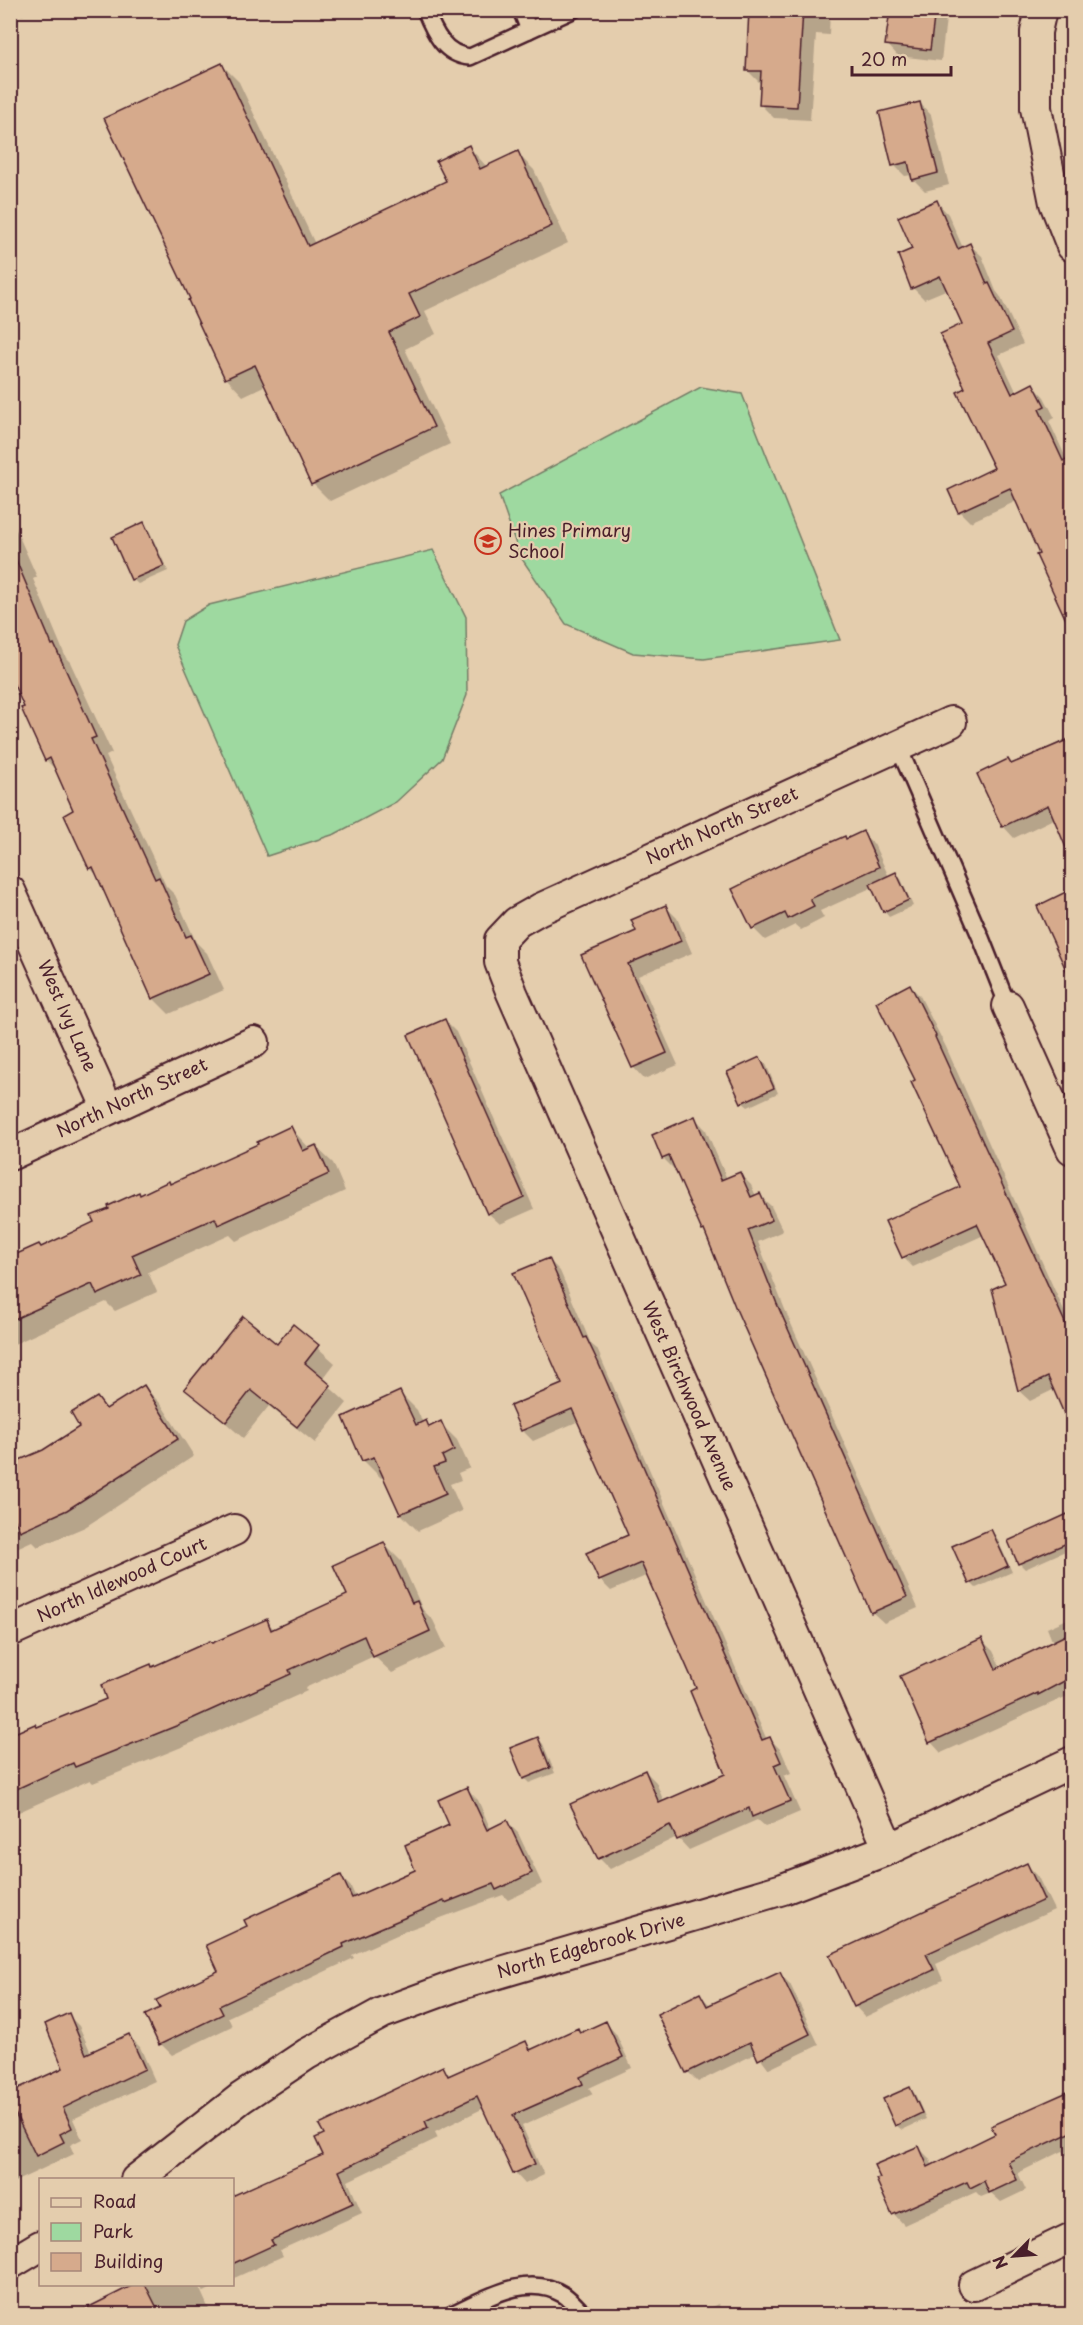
<svg xmlns="http://www.w3.org/2000/svg" width="1083" height="2325" viewBox="0 0 1083 2325" font-family="'Playpen Sans',sans-serif">
  <style>
    .green { fill: #9ed9a0; stroke: #747c66; stroke-width: 1.5 }
    .shadow { fill: #0003 }
    .building { fill: #d6aa8c; stroke: #4a1f2b; stroke-width: 1.5 }
    .lines { fill: none; stroke-linecap: round; stroke-linejoin: round }
    .lane-casing { stroke: #4a1f2b; stroke-width: 20 }
    .street-casing { stroke: #4a1f2b; stroke-width: 34 }
    .lane { stroke: #e4cdad; stroke-width: 15 }
    .street { stroke: #e4cdad; stroke-width: 30 }
    .labels { text-anchor: middle; stroke-width: 4.5; stroke-linejoin: round; paint-order: stroke }
    .poi-label { font-size: 18px; fill: #4a1f2b; stroke: #e4cdad; text-anchor: start }
    .street-label { font-size: 18px; fill: #4a1f2b; stroke: #e4cdad }
  </style>
  <rect width="100%" height="100%" fill="#e4cdad"/>
  <filter id="ink" filterUnits="userSpaceOnUse"><feTurbulence type="fractalNoise" baseFrequency=".0167" numOctaves="2"/><feDisplacementMap in="SourceGraphic" scale="12" xChannelSelector="R" yChannelSelector="G"/><feConvolveMatrix kernelMatrix="1 2 1 2 8 2 1 2 1" color-interpolation-filters="sRGB"/></filter>
  <g filter="url(#ink)">
    <g class="green">
      <path d="M701 387 742 394 840 640 704 659 633 653 566 624 520 556 499 495Z"/>
      <path d="M433 550 466 617 467 695 442 759 396 802 335 834 267 856 175 645 183 621 209 605Z"/>
    </g>
    <g class="shadow">
      <path d="M18 10H33L22 15Z"/>
      <path d="M751 10H830L829 35 816 34 810 120 774 118 760 104 761 84 747 70Z"/>
      <path d="M891 10H947L941 61 898 56 887 44Z"/>
      <path d="M222 65 239 82 315 244 448 182 469 147 487 167 517 153 534 170 568 243 425 311 436 334 405 349 450 444 330 501 313 484 266 385 243 396 226 378 192 300Z"/>
      <path d="M920 103 931 115 949 185 925 191 913 179 912 175 905 176 894 165Z"/>
      <path d="M937 202 948 214 963 248 970 245 982 256 996 291 1000 296 1023 344 999 355 1017 393 1033 385 1044 397 1055 418 1049 421 1067 460 1072 462V606L1068 608 1017 501 970 522 959 511 996 469 967 389 964 325 948 289 924 299 913 288 914 250Z"/>
      <path d="M10 516 37 577 33 579 66 658 70 662 112 753 106 756 166 886 175 895 196 942 207 953 224 990 169 1014 153 998 100 878 90 868 75 811 58 772 46 760 10 672Z"/>
      <path d="M144 524 149 530 168 571 138 584 132 579Z"/>
      <path d="M1072 736V798L1071 799 1072 810 1014 838 1003 826 1012 765Z"/>
      <path d="M862 833 874 844 889 877 896 874 901 879 913 906 889 917 884 911 873 887 820 911 824 918 801 930 795 925 765 940 753 928 847 840Z"/>
      <path d="M1072 891V984L1039 907Z"/>
      <path d="M665 906 677 918 692 953 638 976 678 1065 644 1079 633 1067 583 956 638 932Z"/>
      <path d="M910 986 920 996 946 1047 1072 1329V1429L1055 1389 1030 1401 1019 1391 994 1290 1006 1283 984 1235 913 1267 903 1257 962 1187 917 1081Z"/>
      <path d="M445 1021 456 1032 534 1209 500 1224 488 1213Z"/>
      <path d="M760 1059 766 1064 778 1093 748 1107 742 1102Z"/>
      <path d="M695 1118 706 1130 727 1179 740 1174 751 1185 756 1196 759 1195 771 1206 783 1231 758 1242 788 1317 918 1608 884 1623 872 1612 677 1168 674 1169 663 1158Z"/>
      <path d="M291 1128 310 1149 315 1146 333 1163 345 1191 236 1241 230 1235 148 1272 157 1292 115 1311 106 1302 10 1346V1259L41 1248 96 1223 141 1196 171 1185 260 1145Z"/>
      <path d="M549 1260 560 1271 591 1344 597 1349 767 1740 770 1739 781 1750 791 1773 784 1776 800 1812 765 1827 757 1820 689 1850 677 1837 610 1869 599 1858 645 1771 656 1782 664 1802 727 1775 698 1689 648 1575 611 1591 600 1580 630 1536 579 1421 533 1441 522 1430 564 1384Z"/>
      <path d="M293 1326 335 1363 322 1380 347 1403 315 1443 269 1406 243 1438 186 1388 277 1346Z"/>
      <path d="M144 1387 161 1404 194 1456 85 1527 38 1547 32 1541 10 1551V1466L44 1451 82 1427 97 1399 108 1410Z"/>
      <path d="M400 1393 417 1410 423 1423 425 1422 431 1428 440 1423 457 1440 470 1468 458 1473 461 1480 450 1484 462 1511 418 1531 401 1514 384 1476 381 1478 364 1461 345 1418Z"/>
      <path d="M1068 1523 1072 1533V1548L1025 1569 1019 1563Z"/>
      <path d="M991 1530 996 1536 1012 1572 976 1588 971 1583Z"/>
      <path d="M384 1544 401 1561 423 1610 433 1620 446 1648 392 1673 374 1656 305 1688 307 1691 194 1742 93 1783 90 1780 10 1816V1737L38 1728 108 1699 153 1668 266 1621 275 1630 349 1596Z"/>
      <path d="M1072 1617V1694L941 1753 931 1742 982 1640 993 1651 1001 1668 1053 1643 1047 1628Z"/>
      <path d="M538 1739 543 1744 555 1773 529 1783 524 1778Z"/>
      <path d="M467 1789 478 1800 491 1830 507 1822 518 1833 542 1884 508 1900 503 1895 408 1930 352 1955 354 1958 228 2017 232 2026 172 2055 161 2044 162 2009 220 1971 249 1927 340 1876 351 1887 356 1898 417 1871 451 1826Z"/>
      <path d="M1027 1865 1037 1875 1054 1910 936 1964 943 1980 865 2017 855 2006Z"/>
      <path d="M780 1974 790 1984 819 2045 769 2069 757 2053 698 2082 688 2072 700 1995 711 2006Z"/>
      <path d="M68 2015 79 2026 91 2053 129 2036 140 2047 155 2081 73 2119 82 2139 70 2145 74 2154 10 2184V2089L15 2087 19 2090 65 2069Z"/>
      <path d="M606 2023 616 2034 632 2068 589 2088 593 2094 522 2126 544 2175 525 2184 515 2173 484 2108 435 2132 438 2138 348 2181 362 2213 280 2250 283 2256 232 2279V2221L325 2155 442 2068 451 2076 526 2043 533 2050 578 2030 582 2034Z"/>
      <path d="M910 2089 915 2094 926 2119 902 2130 896 2125Z"/>
      <path d="M1072 2091V2161L1063 2151 1018 2173 1026 2190 1001 2202 991 2193 981 2197 976 2192 904 2225 894 2214 919 2148 929 2158 933 2166 997 2135 993 2127Z"/>
      <path d="M147 2284H220L204 2292 199 2287 211 2314H87Z"/>
      <path d="M718 2304 725 2314H696Z"/>
    </g>
    <g class="building">
      <path d="M749 10H803L797 107 759 105 761 71H746Z"/>
      <path d="M890 10H935L930 50 885 45Z"/>
      <path d="M222 63 308 246 446 181 436 161 469 145 480 169 518 151 552 226 409 294 420 317 389 332 434 427 311 485 255 365 225 379 188 300 190 299 104 118Z"/>
      <path d="M920 102 938 173 912 180 908 162 892 166 879 112Z"/>
      <path d="M937 200 958 249 970 243 987 284 989 283 1012 332 988 343 1012 394 1033 383 1045 406 1039 409 1063 461 1072 456V633L1036 555 1039 554 1010 488 958 512 948 490 994 468 957 392 965 388 940 334 962 324 940 276 911 289 898 255 912 249 898 217Z"/>
      <path d="M144 522 164 566 131 580 112 537Z"/>
      <path d="M10 546 52 645 54 644 96 737 91 739 155 879 159 877 186 937 191 935 209 974 152 999 93 867 89 869 64 815 73 810 50 758 45 761 21 708 24 707 10 676Z"/>
      <path d="M1072 738V862L1048 805 1002 827 977 774 1008 759 1011 764Z"/>
      <path d="M863 831 879 867 810 899 814 906 788 919 785 913 752 929 732 889 790 860 845 836 846 839Z"/>
      <path d="M896 872 909 900 883 912 870 884Z"/>
      <path d="M1072 889V983L1037 906Z"/>
      <path d="M666 905 681 941 628 964 667 1053 632 1068 581 955 636 931 631 920Z"/>
      <path d="M910 984 936 1036 935 1037 1072 1338V1432L1048 1377 1018 1391 992 1289 1005 1283 977 1224 902 1258 885 1221 960 1187 911 1082 915 1080 876 1002Z"/>
      <path d="M445 1019 524 1197 487 1214 408 1035Z"/>
      <path d="M760 1057 774 1088 741 1103 727 1072Z"/>
      <path d="M695 1116 721 1180 740 1172 751 1197 760 1193 772 1220 748 1230 777 1304 907 1597 871 1613 736 1309 704 1230 702 1231 669 1156 662 1159 652 1135Z"/>
      <path d="M291 1126 303 1151 316 1145 329 1174 218 1225 215 1218 132 1255 141 1275 97 1295 92 1284 10 1321V1257L39 1244 41 1247 94 1222 91 1216 109 1209 108 1206 139 1192 140 1195 169 1181 170 1184 258 1144 257 1142Z"/>
      <path d="M549 1258 584 1338 586 1337 598 1362 762 1740 770 1737 781 1762 774 1765 790 1801 752 1817 749 1808 677 1840 670 1825 598 1859 570 1804 645 1770 659 1803 725 1774 690 1691 696 1688 641 1563 599 1581 586 1553 628 1535 572 1409 521 1431 510 1406 562 1384 513 1273Z"/>
      <path d="M243 1316 277 1344 293 1324 319 1345 305 1363 331 1385 297 1427 251 1390 226 1422 184 1389Z"/>
      <path d="M144 1385 178 1439 67 1510 20 1531 10 1509V1464L43 1450 79 1427 71 1413 97 1397 106 1409Z"/>
      <path d="M400 1391 416 1425 426 1420 429 1427 441 1421 454 1450 442 1456 445 1463 434 1467 446 1494 400 1514 374 1457 362 1461 343 1417Z"/>
      <path d="M1072 1512V1541L1018 1564 1008 1541Z"/>
      <path d="M991 1529 1008 1566 969 1584 952 1546Z"/>
      <path d="M384 1542 412 1603 417 1601 430 1631 373 1657 364 1636 289 1670 291 1674 176 1726 75 1767 73 1763 10 1792V1735L35 1724 37 1727 106 1699 101 1685 151 1664 152 1667 210 1641 212 1643 267 1619 271 1630 347 1595 333 1565Z"/>
      <path d="M1072 1632V1677L1038 1695V1693L929 1743 900 1676 982 1638 996 1669Z"/>
      <path d="M538 1737 550 1768 523 1779 510 1748Z"/>
      <path d="M467 1787 487 1830 507 1820 532 1873 496 1890 493 1884 445 1903 444 1901 343 1944 344 1947 219 2006 223 2014 159 2045 145 2015 160 2008 156 2000 218 1971 206 1945 247 1926 244 1920 341 1875 352 1898 415 1870 405 1845 449 1825 438 1800Z"/>
      <path d="M1027 1863 1044 1900 926 1954 934 1970 854 2007 829 1955Z"/>
      <path d="M780 1972 810 2034 758 2060 750 2042 686 2073 657 2014 700 1993 707 2006Z"/>
      <path d="M69 2013 86 2054 129 2034 145 2069 63 2108 72 2128 60 2134 64 2142 36 2156 10 2103V2092L63 2068 45 2024Z"/>
      <path d="M606 2021 623 2057 580 2077 583 2084 513 2115 535 2164 513 2174 477 2096 425 2121 428 2128 339 2171 353 2203 271 2240 274 2245 232 2264V2196L323 2155 315 2138 324 2134 319 2125 443 2066 448 2076 526 2041 530 2050 578 2028 580 2033Z"/>
      <path d="M910 2087 922 2113 895 2126 883 2099Z"/>
      <path d="M1072 2090V2132L1008 2162 1017 2180 989 2193 984 2181 970 2188 967 2182 892 2215 876 2179 880 2178 874 2165 919 2146 928 2167 995 2134 991 2126Z"/>
      <path d="M135 2284H145L160 2314H75Z"/>
    </g>
    <g class="lines">
      <defs>
        <g id="lane">
          <path d="M425 10C434 32 444 55 470 57L573 10"/>
          <path d="M521 10 529 30"/>
          <path d="M898 746 981 938 1008 1006"/>
          <path d="M452 2314C485 2299 527 2272 564 2295 571 2300 578 2308 584 2314"/>
        </g>
        <g id="street">
          <path d="M1041 10 1036 32V108L1055 203 1072 246"/>
          <path d="M10 891 108 1109"/>
          <path d="M1008 1006 1072 1149"/>
          <path d="M10 1155 254 1042"/>
          <path d="M10 1631 234 1530"/>
          <path d="M889 1849 512 993 500 962V940L517 922 540 909 951 722"/>
          <path d="M136 2180 241 2098 307 2054 382 2013 461 1984 783 1889 889 1849 1072 1762"/>
          <path d="M10 2264 40 2246"/>
          <path d="M974 2285 1072 2238"/>
        </g>
      </defs>
      <use href="#lane" class="lane-casing"/>
      <use href="#street" class="street-casing"/>
      <use href="#lane" class="lane"/>
      <use href="#street" class="street"/>
    </g>
  </g>
  <defs>
    <symbol id="school-ring" viewBox="-11 -11 22 22"><circle r="9.5" fill="#e4cdad" stroke="#c8321e" stroke-width="1.5"/><path d="M0-5L7-2L0 1L-7-2ZM-4 1L0 2.5L4 1V4Q0 6-4 4Z" fill="#c8321e"/></symbol>
  </defs>
  <g fill-rule="evenodd">
    <use href="#school-ring" x="473" y="526" width="30" height="30"/>
  </g>
  <g class="labels">
    <g class="poi-label">
      <text x="508" y="537">Hines Primary<tspan x="508" dy="21">School</tspan></text>
    </g>
    <g class="street-label">
      <text transform="translate(722 826) rotate(-24)" y="6">North North Street</text>
      <text transform="translate(67 1016) rotate(66)" y="6">West Ivy Lane</text>
      <text transform="translate(132 1098) rotate(-25)" y="6">North North Street</text>
      <text transform="translate(689 1396) rotate(66)" y="6">West Birchwood Avenue</text>
      <text transform="translate(122 1580) rotate(-24)" y="6">North Idlewood Court</text>
      <text transform="translate(591 1946) rotate(-16)" y="6">North Edgebrook Drive</text>
    </g>
  </g>
  <rect width="1083" height="2325" fill="none" stroke="#e4cdad" stroke-width="36"/>
  <rect x="18" y="18" width="1047" height="2289" fill="none" stroke="#4a1f2b" stroke-width="2" filter="url(#ink)"/>
  <rect x="39" y="2178" width="195" height="108" fill="#e4cdad" stroke="#a68779" stroke-width="1.5"/>
  <rect x="51" y="2198" width="30" height="9" fill="#e4cdad" stroke="#a68779" stroke-width="1.5"/>
  <text x="93" y="2208" font-size="18" fill="#4a1f2b">Road</text>
  <rect x="51" y="2223" width="30" height="18" fill="#9ed9a0" stroke="#a68779" stroke-width="1.5"/>
  <text x="93" y="2238" font-size="18" fill="#4a1f2b">Park</text>
  <rect x="51" y="2253" width="30" height="18" fill="#d6aa8c" stroke="#a68779" stroke-width="1.5"/>
  <text x="93" y="2268" font-size="18" fill="#4a1f2b">Building</text>
  <g transform="translate(1014 2256) rotate(245)" stroke="#e4cdad" stroke-width="4.5" paint-order="stroke">
  <path d="M0-4.5L10 22L0 15L-10 22Z" fill="#4a1f2b"/>
  <text y="-9" font-size="16" font-weight="bold" text-anchor="middle" fill="#4a1f2b">N</text>
  </g>
  <path d="M852 66v9h99v-9" fill="none" stroke="#4a1f2b" stroke-width="3"/>
  <text x="861" y="66" font-size="18" fill="#4a1f2b" stroke="#e4cdad" stroke-width="4.5" paint-order="stroke">20 m</text>
</svg>
